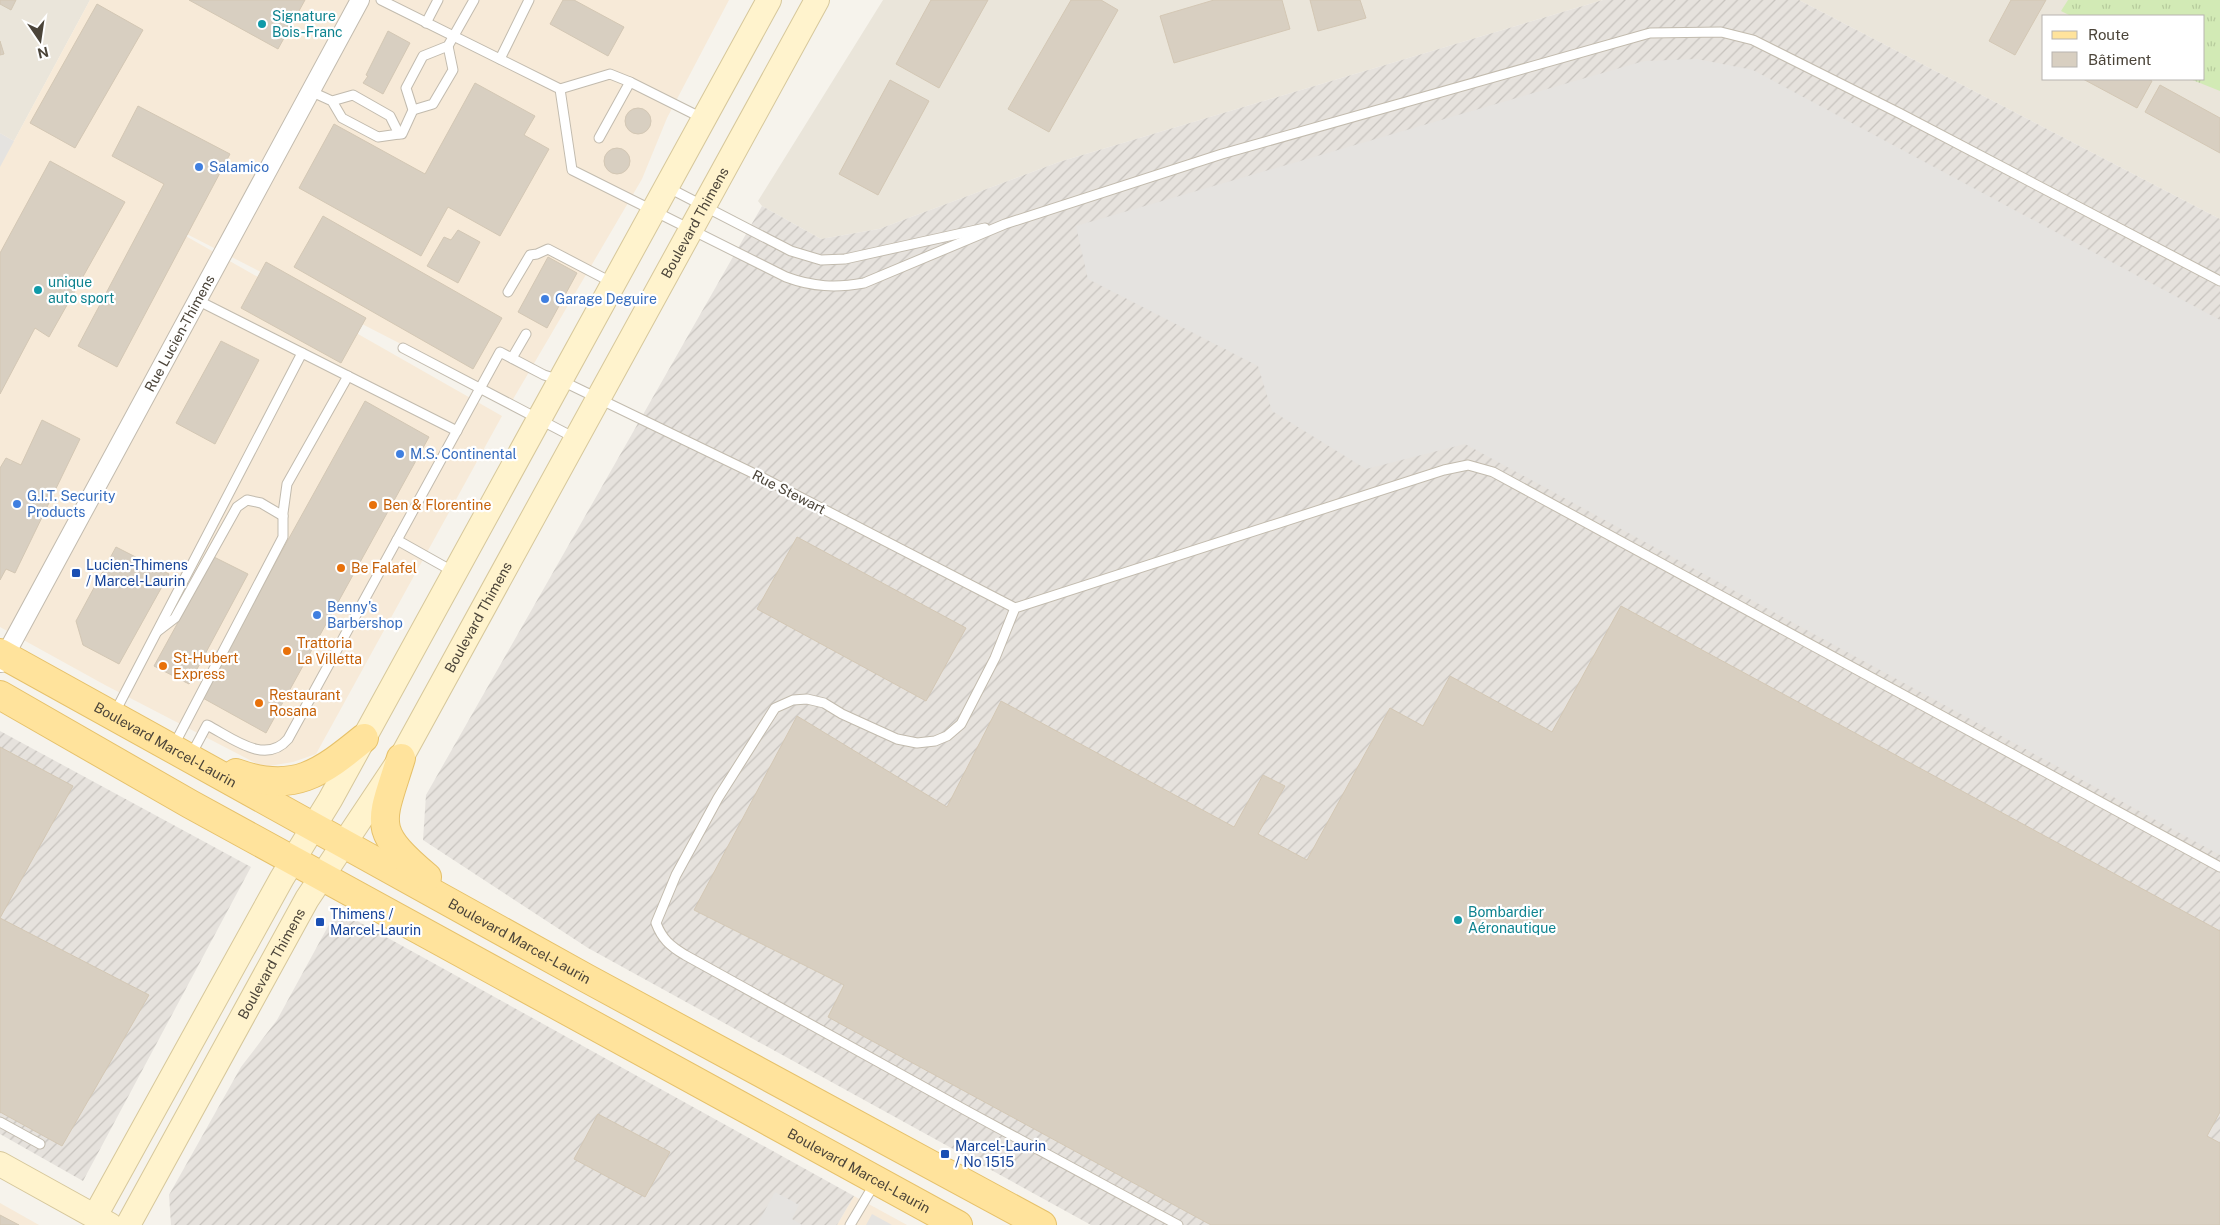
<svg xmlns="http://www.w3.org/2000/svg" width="2220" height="1225" viewBox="0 0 2220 1225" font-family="'Public Sans',sans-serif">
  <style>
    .residential { fill: #eae5da; fill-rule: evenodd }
    .commercial { fill: #f7ead8 }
    .industrial { fill: url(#industrial-furrows) }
    .grass { fill: url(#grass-tufts) }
    .parking { fill: #e5e3e0 }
    .building { fill: #d8cfc1; stroke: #d3c7b4 }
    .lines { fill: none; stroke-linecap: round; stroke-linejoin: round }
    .lane-casing { stroke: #c2bbae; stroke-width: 11 }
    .street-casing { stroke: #c2bbae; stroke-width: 20 }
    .secondary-casing { stroke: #d6c79b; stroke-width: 26 }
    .primary-casing { stroke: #e6c16a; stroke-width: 30 }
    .lane { stroke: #fff; stroke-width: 9 }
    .street { stroke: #fff; stroke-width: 18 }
    .secondary { stroke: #fff3cd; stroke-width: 24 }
    .primary { stroke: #ffe39c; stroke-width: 28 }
    .culture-dot { fill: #0f9aa8; stroke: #fff; stroke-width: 2 }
    .shop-dot { fill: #3f7fe0; stroke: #fff; stroke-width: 2 }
    .food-dot { fill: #e8710a; stroke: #fff; stroke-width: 2 }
    .transit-dot { fill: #1a4fb4; stroke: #fff; stroke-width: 2 }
    .labels { text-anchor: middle; stroke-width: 4.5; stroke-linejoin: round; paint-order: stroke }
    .culture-label { font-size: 14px; fill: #0d838f; stroke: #fff; text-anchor: start }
    .shop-label { font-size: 14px; fill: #366cbe; stroke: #fff; text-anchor: start }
    .street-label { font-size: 14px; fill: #4b4439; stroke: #fff }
    .food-label { font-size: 14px; fill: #c56008; stroke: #fff; text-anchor: start }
    .transit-label { font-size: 14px; fill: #164399; stroke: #fff; text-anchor: start }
  </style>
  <defs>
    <pattern id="industrial-furrows" width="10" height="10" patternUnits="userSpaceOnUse" patternTransform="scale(1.25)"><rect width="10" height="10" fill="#e6e2dd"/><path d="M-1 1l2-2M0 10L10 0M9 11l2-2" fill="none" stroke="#c7c3be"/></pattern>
    <pattern id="grass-tufts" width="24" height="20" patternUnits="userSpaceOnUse" patternTransform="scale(1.25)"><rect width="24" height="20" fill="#d2eab5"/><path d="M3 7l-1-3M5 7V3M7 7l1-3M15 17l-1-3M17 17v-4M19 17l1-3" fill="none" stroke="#b6ca9c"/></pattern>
  </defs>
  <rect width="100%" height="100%" fill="#f6f3ec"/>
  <g class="residential">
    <path d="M0 0H90L14 141 0 133Z"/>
    <path d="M883 0H1603L1059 162 879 229 821 239 762 206 758 201Z"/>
    <path d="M1799 0H2220V219ZM2044 16H2204V79H2044Z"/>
  </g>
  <g class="commercial">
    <path d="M90 0H729L667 118 642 179 512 401 140 210 502 416 316 754 293 762 263 767 105 685 0 627V133L14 141Z"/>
    <path d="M854 1196 907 1225H837Z"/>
    <path d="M0 1203 39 1225H0Z"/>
  </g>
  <g class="industrial">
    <path d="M1603 0H1799L2220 219V1225H1091L588 948 423 840 426 795 762 206 821 239 879 229 1059 162Z"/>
    <path d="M0 731 251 867 83 1181 0 1134Z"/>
    <path d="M344 916 350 917 854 1196 837 1225H171L169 1195 241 1067 277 1020 331 921Z"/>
  </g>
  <path class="grass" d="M2068 0H2220V91L2190 79H2204V16H2071L2061 11Z"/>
  <g class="parking">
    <path d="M1697 59 1753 70 2220 320V855L1465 444 1366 469 1272 411 1258 366 1088 279 1076 226 1644 61Z"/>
    <path d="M0 133 14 141 0 167Z"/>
    <path d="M775 1192 799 1205 792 1219 802 1225H757Z"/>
    <path d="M872 1214 892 1225H866Z"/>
  </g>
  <g class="building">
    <path d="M0 0H16L11 10 0 4Z"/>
    <path d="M189 0H305L278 49Z"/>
    <path d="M563 0H574L624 27 608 56 550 24Z"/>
    <path d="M931 0H988L939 88 896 64Z"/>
    <path d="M1071 0H1101L1118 10 1049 132 1008 109Z"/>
    <path d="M1214 0H1282L1290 29 1174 63 1160 16Z"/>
    <path d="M1310 0H1360L1366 18 1318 31Z"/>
    <path d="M2011 0H2046L2015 55 1989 41Z"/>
    <path d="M97 4 143 30 75 148 30 123Z"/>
    <path d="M388 31 410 43 383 94 363 83 368 76 366 75Z"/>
    <path d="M0 41 4 54 0 55Z"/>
    <path d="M2083 79H2148L2152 81 2137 108Z"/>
    <path d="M890 80 929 101 878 195 839 174Z"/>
    <path d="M475 83 535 116 524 135 549 149 500 236 448 207 421 256 299 188 334 124 425 174Z"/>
    <path d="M2160 85 2220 118V153L2145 112Z"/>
    <path d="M138 106 230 154 117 367 78 346 164 184 112 156Z"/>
    <circle cx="638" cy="121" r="13"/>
    <circle cx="617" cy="161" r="13"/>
    <path d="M50 161 125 202 49 337 35 328 0 394V253Z"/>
    <path d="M323 216 502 318 473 369 294 267Z"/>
    <path d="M458 230 480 242 458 283 427 266 444 237 451 240Z"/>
    <path d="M548 257 577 273 547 328 518 312Z"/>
    <path d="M266 262 366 318 341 363 241 308Z"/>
    <path d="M221 341 259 360 215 444 176 423Z"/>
    <path d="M365 401 429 437 266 733 201 697Z"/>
    <path d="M42 420 80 439 15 573 6 569 0 580V468L6 458 21 465Z"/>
    <path d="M797 537 966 628 926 701 757 609Z"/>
    <path d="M116 547 169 574 119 664 83 645 76 621Z"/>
    <path d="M214 557 248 574 189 684 154 666Z"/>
    <path d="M1621 606 2220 931V1112L2207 1136 2220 1143V1225H1211L828 1017 844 985 694 910 797 716 947 807 1001 701 1234 827 1263 775 1285 786 1258 834 1307 860 1390 708 1423 726 1450 676 1552 732Z"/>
    <path d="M0 747 73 786 0 918 149 995 62 1146 0 1112Z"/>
    <path d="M598 1114 670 1152 645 1197 574 1159Z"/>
    <path d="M0 1215 19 1225H0Z"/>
  </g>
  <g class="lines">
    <defs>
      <g id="lane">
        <path d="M381 0 560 89 572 170 786 277C813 287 836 288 864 283L1005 224 1222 154 1650 33 1721 32 1753 40 1899 113 2220 281"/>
        <path d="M426 23 438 0"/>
        <path d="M500 59 529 0"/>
        <path d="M560 89 610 74 630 82 702 118"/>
        <path d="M310 91 332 101 342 118 378 137 399 134 390 116 353 95 332 101"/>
        <path d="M413 110 433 104 453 70 448 46"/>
        <path d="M399 134H402L413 110 406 88 423 56 448 46 474 0"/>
        <path d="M599 138 630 82"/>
        <path d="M667 187 791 251 821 260 845 259 985 228"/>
        <path d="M508 292 530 255 537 254 548 249 613 283"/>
        <path d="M197 300 457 431"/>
        <path d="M403 348 575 438"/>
        <path d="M512 358 526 334"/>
        <path d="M397 540 454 572"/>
        <path d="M158 631 175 618 237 507 247 500 261 503 283 516"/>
        <path d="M114 714 302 353"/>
        <path d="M174 745 283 537V513L287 484 348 376"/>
        <path d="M191 755 207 725C231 737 265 766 288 739L500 352 544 375 560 380 761 477 1015 608"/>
        <path d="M0 1122 40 1144"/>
        <path d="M850 1225 875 1183"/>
        <path d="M1178 1225 967 1111 685 955C670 946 662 939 656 923L676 875 718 798 775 708 793 700 807 699 824 703 842 714 897 739 917 743 935 741 947 736 961 724 995 658 1015 608 1444 470 1468 465 1493 472 2220 867"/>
      </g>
      <g id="street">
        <path id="s1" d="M1 663 360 0"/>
      </g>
      <g id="secondary">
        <path d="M0 1164 110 1225"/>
        <path d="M95 1216 282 878 330 800 769 0"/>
        <path id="s2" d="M128 1225 307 899 401 758 817 0"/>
      </g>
      <g id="primary">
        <path id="s3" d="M0 653 586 978 1042 1225"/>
        <path id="s4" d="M0 695 190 804 958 1225"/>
        <path d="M401 758C381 823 370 829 427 877"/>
        <path d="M236 773C294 794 321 773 364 738"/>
      </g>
    </defs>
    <use href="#lane" class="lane-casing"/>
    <use href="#street" class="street-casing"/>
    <use href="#secondary" class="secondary-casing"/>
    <use href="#primary" class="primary-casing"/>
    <use href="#lane" class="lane"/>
    <use href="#street" class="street"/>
    <use href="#secondary" class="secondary"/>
    <use href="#primary" class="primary"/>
  </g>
  <g class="culture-dot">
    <circle cx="262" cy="24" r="5"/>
    <circle cx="38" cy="290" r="5"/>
    <circle cx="1458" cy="920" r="5"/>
  </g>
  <g class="shop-dot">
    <circle cx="199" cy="167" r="5"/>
    <circle cx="545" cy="299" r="5"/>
    <circle cx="400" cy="454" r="5"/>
    <circle cx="17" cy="504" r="5"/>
    <circle cx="317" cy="615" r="5"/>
  </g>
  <g class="food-dot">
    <circle cx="373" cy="505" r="5"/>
    <circle cx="341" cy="568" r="5"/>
    <circle cx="287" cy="651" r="5"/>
    <circle cx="163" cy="666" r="5"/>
    <circle cx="259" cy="703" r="5"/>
  </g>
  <g class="transit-dot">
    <rect x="71" y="568" width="10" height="10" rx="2.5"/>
    <rect x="315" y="917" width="10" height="10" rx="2.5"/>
    <rect x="940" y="1149" width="10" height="10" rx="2.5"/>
  </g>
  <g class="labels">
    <g class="culture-label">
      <text x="272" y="21">Signature<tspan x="272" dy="16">Bois-Franc</tspan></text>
      <text x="48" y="287">unique<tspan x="48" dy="16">auto sport</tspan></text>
      <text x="1468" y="917">Bombardier<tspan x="1468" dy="16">Aéronautique</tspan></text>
    </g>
    <g class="shop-label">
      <text x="209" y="172">Salamico</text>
      <text x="555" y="304">Garage Deguire</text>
      <text x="410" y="459">M.S. Continental</text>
      <text x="27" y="501">G.I.T. Security<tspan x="27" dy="16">Products</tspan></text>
      <text x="327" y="612">Benny's<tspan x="327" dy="16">Barbershop</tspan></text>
    </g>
    <g class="street-label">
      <text dy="5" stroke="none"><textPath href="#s2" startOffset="1152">Boulevard Thimens</textPath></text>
      <text dy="5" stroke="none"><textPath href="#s1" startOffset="375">Rue Lucien-Thimens</textPath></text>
      <text transform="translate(789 492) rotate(27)" y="5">Rue Stewart</text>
      <text dy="5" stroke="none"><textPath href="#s2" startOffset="702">Boulevard Thimens</textPath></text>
      <text dy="5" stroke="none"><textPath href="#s3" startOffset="189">Boulevard Marcel-Laurin</textPath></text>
      <text dy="5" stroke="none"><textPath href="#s3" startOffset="594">Boulevard Marcel-Laurin</textPath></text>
      <text dy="5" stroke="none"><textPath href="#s2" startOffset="298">Boulevard Thimens</textPath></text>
      <text dy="5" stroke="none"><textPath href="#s4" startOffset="982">Boulevard Marcel-Laurin</textPath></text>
    </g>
    <g class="food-label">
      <text x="383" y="510">Ben &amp; Florentine</text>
      <text x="351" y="573">Be Falafel</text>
      <text x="297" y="648">Trattoria<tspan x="297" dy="16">La Villetta</tspan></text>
      <text x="173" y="663">St-Hubert<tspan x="173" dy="16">Express</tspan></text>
      <text x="269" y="700">Restaurant<tspan x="269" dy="16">Rosana</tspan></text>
    </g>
    <g class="transit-label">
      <text x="86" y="570">Lucien-Thimens<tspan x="86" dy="16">/ Marcel-Laurin</tspan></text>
      <text x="330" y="919">Thimens /<tspan x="330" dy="16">Marcel-Laurin</tspan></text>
      <text x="955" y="1151">Marcel-Laurin<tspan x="955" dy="16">/ No 1515</tspan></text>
    </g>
  </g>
  <rect x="2042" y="15" width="162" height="65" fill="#ffffff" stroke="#b7b4b0"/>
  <rect x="2052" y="31" width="25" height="8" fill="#ffe39c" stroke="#b7b4b0"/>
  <text x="2088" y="40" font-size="15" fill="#4b4439">Route</text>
  <rect x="2052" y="52" width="25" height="15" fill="#d8cfc1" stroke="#b7b4b0"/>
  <text x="2088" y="65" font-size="15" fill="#4b4439">Bâtiment</text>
  <g transform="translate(40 40) rotate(167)" stroke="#ffffff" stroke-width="4" paint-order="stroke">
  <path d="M0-4L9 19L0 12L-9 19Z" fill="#4b4439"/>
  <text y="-8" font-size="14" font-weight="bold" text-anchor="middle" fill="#4b4439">N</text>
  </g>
</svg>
